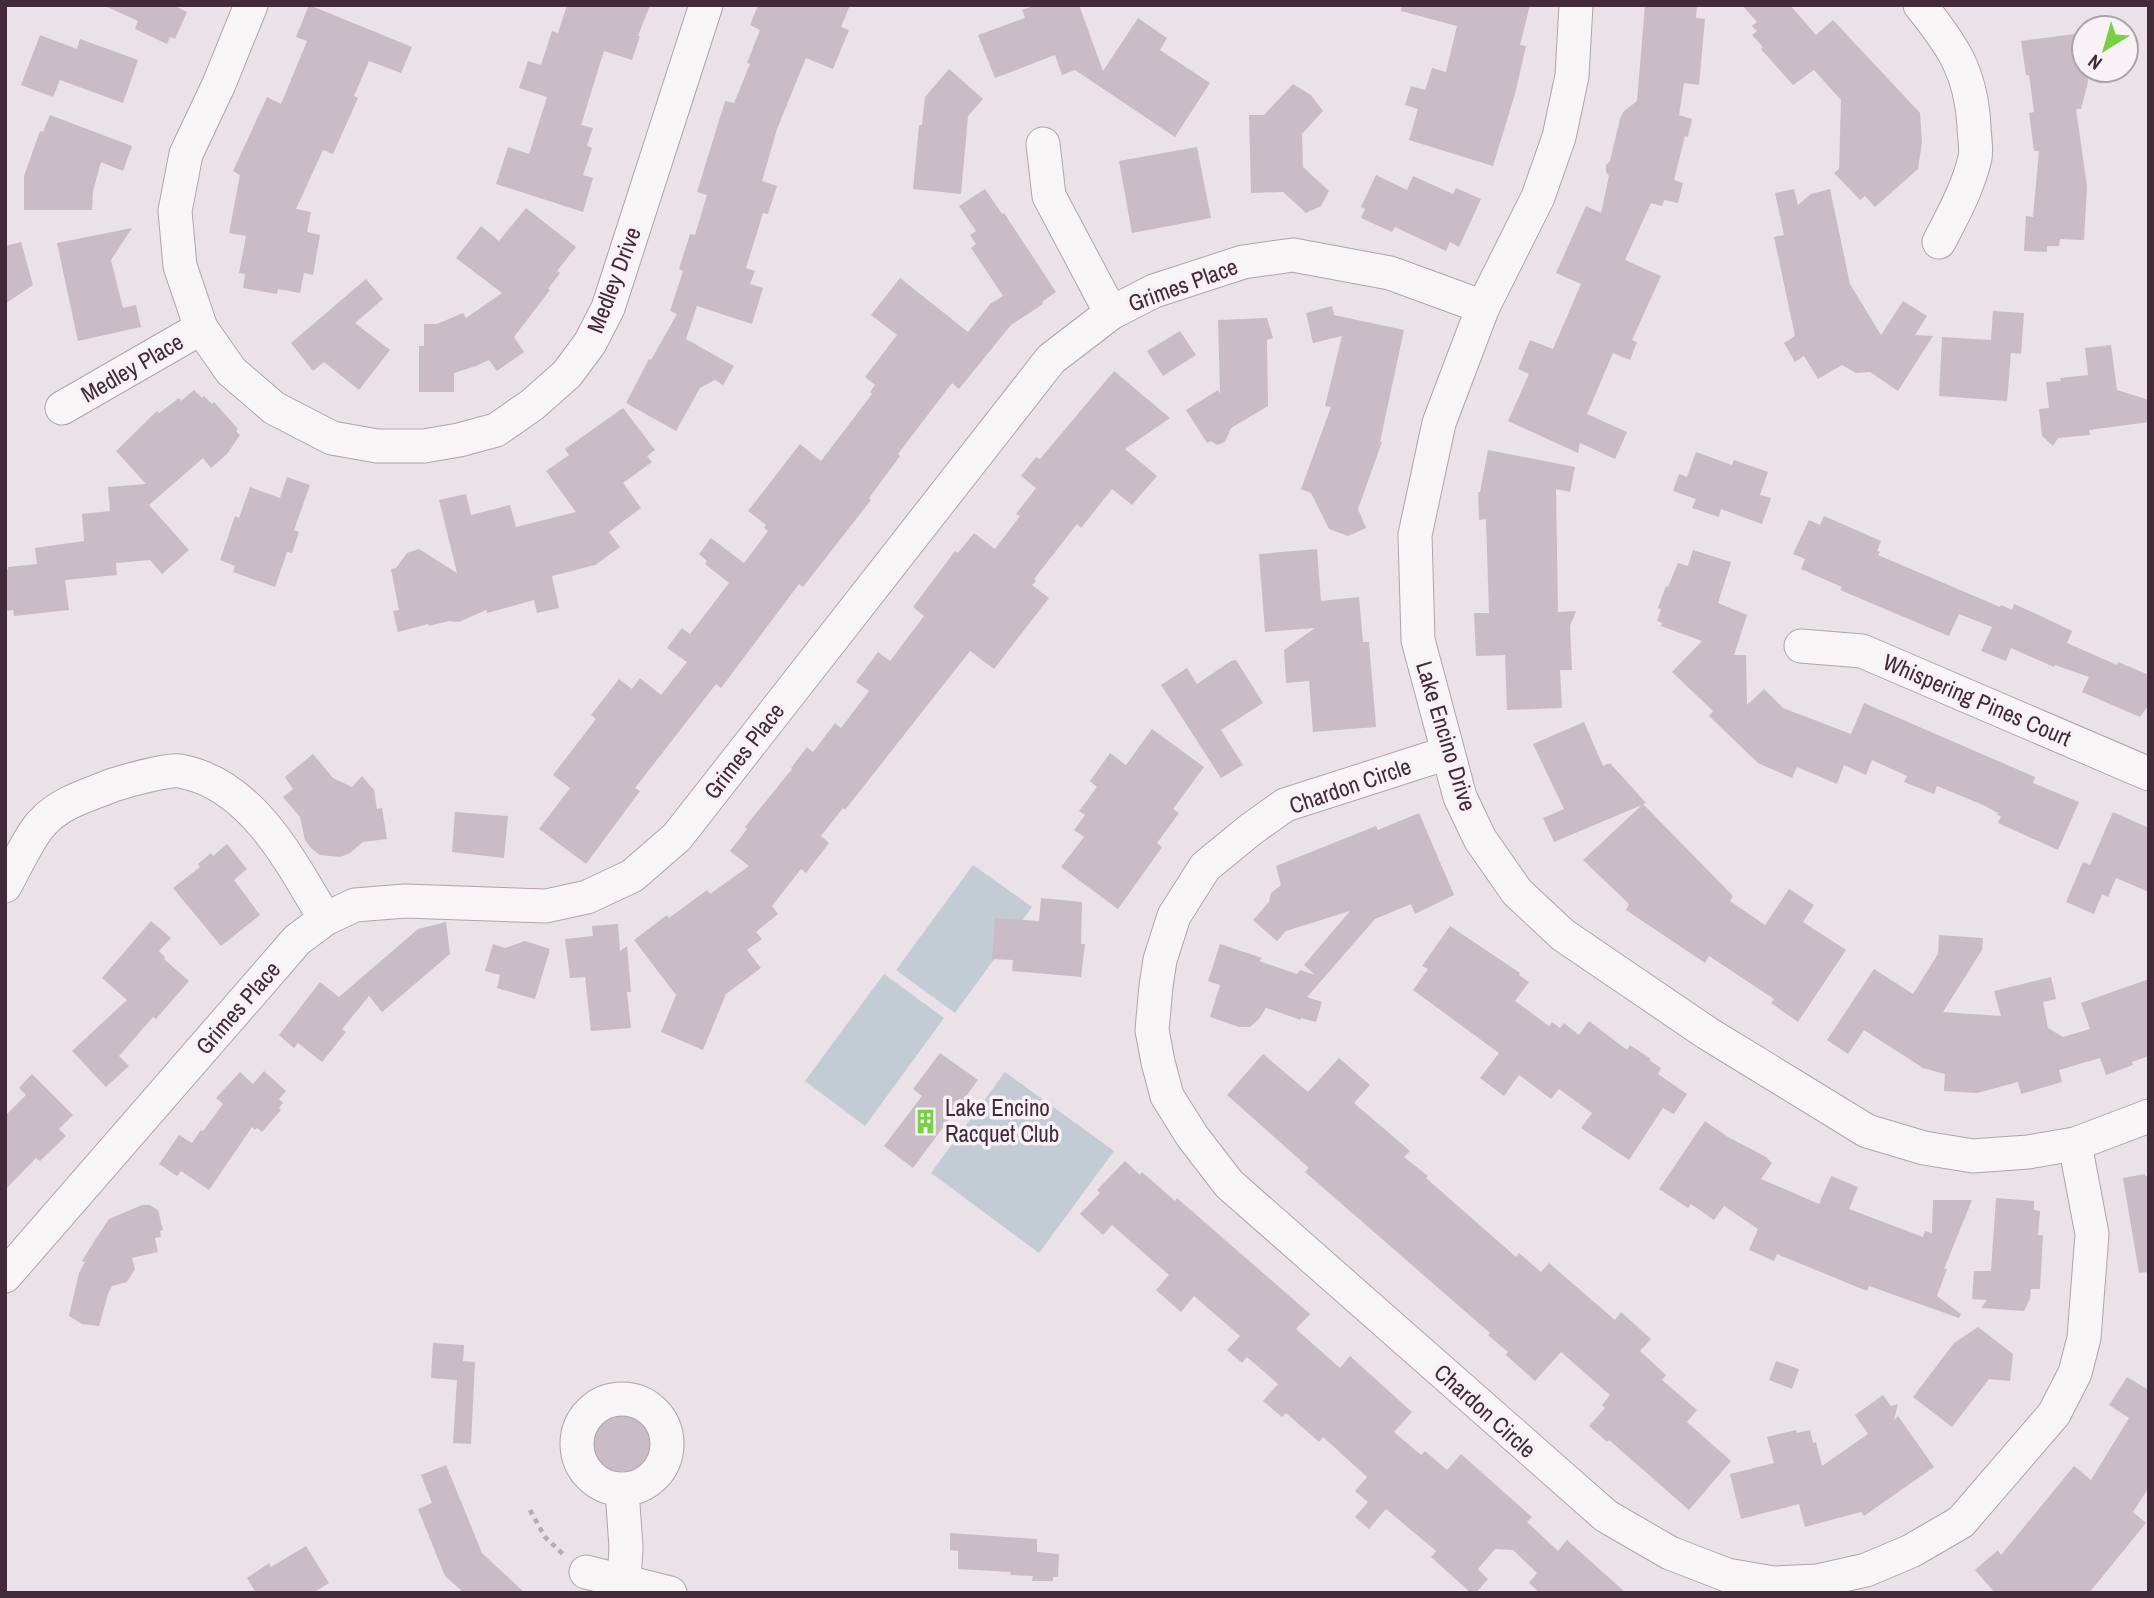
<svg xmlns="http://www.w3.org/2000/svg" width="2154" height="1598" viewBox="0 0 2154 1598" font-family="'Archivo Narrow',sans-serif">
  <style>
    .green { fill: #c3cbd4 }
    .building { fill: #cabcc4 }
    .lines { fill: none; stroke-linecap: round; stroke-linejoin: round }
    .minor-casing { stroke: #b1a3ac; stroke-width: 35 }
    .path { stroke: #b6acb2; stroke-width: 4.5; stroke-dasharray: 5 5; stroke-linecap: butt }
    .minor { stroke: #f8f5f7; stroke-width: 33 }
    .labels { text-anchor: middle; stroke-width: 7; stroke-linejoin: round; paint-order: stroke }
    .street-label { font-size: 23px; fill: #422a38; stroke: #f8f1f5 }
    .poi-label { font-size: 23px; fill: #422a38; stroke: #f8f1f5; text-anchor: start }
  </style>
  <rect width="100%" height="100%" fill="#eae2e7"/>
  <g class="green">
    <path d="M973 865 1032 907 955 1013 896 970Z"/>
    <path d="M884 974 944 1018 865 1126 805 1081Z"/>
    <path d="M1005 1072 1114 1151 1039 1253 931 1173Z"/>
  </g>
  <g class="building">
    <path d="M103 5H173L187 12 175 39 170 37 167 44 135 29 138 21Z"/>
    <path d="M309 5 412 47 401 73 369 61 354 96 358 98 333 154 323 150 296 209 311 212 307 232 320 235 313 275 304 273 300 293 278 289 277 294 243 288 245 274 239 273 246 236 229 233 240 175 233 171 267 97 281 104 307 41 296 37Z"/>
    <path d="M567 5H650L638 36H640L632 60 604 51 581 125 593 128 587 146 592 148 583 175 593 178 583 212 496 184 508 147 529 154 547 97 519 88 528 61 541 65 552 31 558 33Z"/>
    <path d="M758 5H850L841 27 849 30 833 69 806 58 777 129 762 181 777 186 768 214 763 213 746 268 755 271 750 284 763 288 752 324 697 306 686 339 734 366 723 385 715 380 700 388 676 431 626 403 649 359 651 360 677 314 670 311 683 271 679 269 690 234 695 235 707 195 697 192 725 101 734 103 750 64 747 63 760 30 750 25Z"/>
    <path d="M1036 5H1079L1103 71 1138 18 1167 38 1160 50 1210 83 1175 137 1075 70 1062 75 1055 55 995 78 978 35 1025 18 1022 10Z"/>
    <path d="M1402 5H1530L1520 45 1526 46 1515 94 1493 166 1409 140 1418 109 1405 105 1411 86 1425 90 1432 68 1446 72 1457 26 1401 11Z"/>
    <path d="M1645 5H1697L1696 18 1705 19 1699 85 1684 83 1679 115 1692 119 1688 137 1685 136 1674 180 1683 183 1678 203 1664 200 1662 206 1651 203 1625 260 1661 276 1632 340 1637 342 1630 360 1613 353 1587 414 1627 432 1615 459 1580 443 1578 453 1508 421 1529 374 1518 369 1530 340 1553 349 1581 284 1556 273 1586 206 1601 213 1609 176 1606 172V165L1610 161 1620 119 1623 112 1637 101Z"/>
    <path d="M1742 5H1790L1816 35 1833 20 1920 113 1922 142 1918 169 1875 207 1865 196 1860 200 1834 173 1839 169 1841 100 1814 70 1793 85 1761 49 1763 47 1752 35 1757 31 1752 26 1757 22Z"/>
    <path d="M2082 33 2084 70H2087L2088 82 2081 109H2076L2087 186 2084 240 2060 239 2059 246H2047V252L2024 251 2026 216 2033 217 2039 151H2034L2029 113 2034 112 2029 75H2026L2021 41Z"/>
    <path d="M40 35 77 49 80 39 138 60 123 103 60 80 53 97 21 85Z"/>
    <path d="M949 69 983 99 968 116 961 194 913 189 919 125H922L925 97Z"/>
    <path d="M1293 84 1311 95 1323 111 1302 134 1303 167 1329 191 1321 206 1306 213 1283 192 1251 193 1249 115H1264Z"/>
    <path d="M50 115 132 146 123 171 101 162 93 191 92 210H24V176L40 131 43 132Z"/>
    <path d="M1197 147 1211 218 1132 233 1119 161Z"/>
    <path d="M1376 175 1407 190 1413 176 1453 194 1456 188 1481 199 1459 247 1450 242 1446 251 1395 227 1392 232 1361 218 1365 209 1361 207Z"/>
    <path d="M985 189 1002 214 1004 213 1056 292 1042 302 1043 304 1011 325 959 389 952 383 898 454 900 456 869 498 871 500 803 587 799 584 721 688 716 684 635 788 640 791 586 864 539 829 570 788 553 775 596 719 591 715 619 679 632 689 640 678 661 695 687 662 667 648 682 628 690 634 729 583 705 564 707 561 699 554 711 538 744 563 768 531 764 528 766 525 748 511 800 444 821 461 872 394 870 392 875 385 865 377 897 335 871 315 900 278 968 332 990 304 1003 296 971 248 976 244 970 235 976 231 959 206Z"/>
    <path d="M1794 189 1798 205 1811 194 1830 189 1850 284 1881 335 1903 301 1927 316 1915 335 1933 336 1898 391 1870 372 1856 373 1842 365 1818 379 1804 356 1795 362 1784 343 1795 336 1774 237 1784 235 1775 193Z"/>
    <path d="M526 208 576 247 557 271 560 273 548 289 550 290 514 337 524 352 497 371 489 360 476 366 454 373V392H419V346H424V324H437L463 313 466 318 502 293 456 258 481 226 499 241Z"/>
    <path d="M132 228 111 260 123 308 136 305 141 327 78 341 57 243Z"/>
    <path d="M21 242 33 285 5 304V246Z"/>
    <path d="M366 279 383 299 355 323 390 350 359 390 324 362 313 371 291 343Z"/>
    <path d="M1332 306 1334 315 1404 330 1380 442H1382L1358 509 1366 528 1348 536 1329 529 1311 493 1301 489 1331 407 1325 406 1342 336 1313 343 1306 313Z"/>
    <path d="M1993 311 2024 313 2021 354 2011 353 2007 401 1939 396 1942 337 1991 340Z"/>
    <path d="M1267 318 1273 338 1267 340 1268 406 1231 428 1225 442 1217 445 1211 441 1207 443 1186 410 1218 390 1220 394 1218 320Z"/>
    <path d="M1180 331 1196 355 1163 376 1147 351Z"/>
    <path d="M2111 345 2117 390 2149 400V422L2089 430 2090 435 2058 438 2053 446 2042 436 2039 409 2049 408 2046 382 2061 381 2060 378 2088 375 2085 348Z"/>
    <path d="M1114 371 1170 418 1125 449 1157 476 1132 505 1112 489 1081 528 1077 524 1034 579 1036 581 1032 585 1049 598 994 669 970 651 845 810 843 808 821 836 829 843 806 873 801 869 772 906 778 914 756 932 762 939 747 950 761 968 726 994 703 1050 661 1032 676 995 634 940 667 915 669 918 707 890 710 894 749 866 730 851 747 829 745 827 792 769 791 768 807 747 813 752 835 723 841 728 869 691 856 682 878 652 890 661 924 616 913 607 955 551 958 553 974 533 995 549 1020 516 1016 514 1036 488 1021 476 1036 457 1040 459Z"/>
    <path d="M194 390 202 398 204 396 212 404 214 402 238 429 236 431 240 435 227 454 211 468 203 458 149 505 189 550 162 574 150 560 116 563 117 575 65 580 69 610 14 616 13 610 5 611V570H8V567L37 564 35 548 84 541 82 514 110 511 108 487 146 484 116 451 157 411 159 413 179 398 181 401Z"/>
    <path d="M623 408 655 450 647 456 652 462 623 483 641 508 609 532 620 547 595 565 552 576 559 608 537 613 534 600 487 613 486 610 459 622 449 621 429 626 428 624 398 632 393 611 399 610 391 569 396 568 407 553 419 549 457 573 439 500 466 494 471 515 510 505 516 527 576 512 546 471 569 455 565 449Z"/>
    <path d="M1488 450 1575 467 1570 492 1556 489 1558 612 1576 611 1570 626 1572 670H1560L1562 708 1507 710 1505 655 1476 656 1474 613H1489L1486 519 1479 520 1478 492H1480Z"/>
    <path d="M1696 452 1732 465 1734 460 1768 472 1760 495 1771 498 1762 524 1721 509 1719 517 1692 508 1696 499 1673 491 1679 474 1687 477Z"/>
    <path d="M287 477 310 485 294 530 299 532 292 553 287 552 275 587 233 572 235 566 220 560 235 516 239 518 250 487 280 498Z"/>
    <path d="M1824 516 1881 541 1877 551 1880 552 1878 555 2000 607 2001 605 2012 610 2014 604 2043 617 2072 631 2067 643 2117 665 2118 662 2149 675V705L2140 717 2082 692 2089 677 2055 665 2054 667 2011 648 2006 661 1981 651 1992 627 1959 614 1949 636 1840 590 1842 587 1801 569 1805 559 1793 554 1809 520 1820 525Z"/>
    <path d="M1317 549 1321 601 1359 597 1363 642H1369L1376 727 1313 732 1309 681 1286 683 1284 650 1315 628 1265 632 1259 554Z"/>
    <path d="M1693 550 1731 562 1718 603 1747 615 1734 655H1746L1747 705 1764 689 1783 708 1851 734 1864 703 2035 777 2033 783 2079 802 2058 850 1998 823 2001 816 1997 815 1998 813 1983 805 1937 786 1934 794 1904 782 1907 776 1872 760 1866 775 1844 765 1837 784 1797 767 1792 778 1758 763 1709 716 1713 711 1672 672 1702 641 1661 626 1662 623 1657 621 1661 609 1658 608 1666 586 1668 587 1678 563 1688 566Z"/>
    <path d="M1236 660 1263 703 1221 730 1243 765 1221 778 1161 685 1187 668 1197 684 1231 661Z"/>
    <path d="M1584 722 1603 766 1610 763 1646 803 1643 804 1733 896 1730 901 1765 925 1789 889 1814 905 1803 922 1846 950 1798 1022 1771 1003 1774 999 1709 956 1705 963 1626 910 1629 904 1583 860 1642 805 1554 842 1543 818 1564 809 1533 744Z"/>
    <path d="M1152 729 1204 767 1173 809 1179 813 1157 843 1162 847 1118 909 1061 867 1084 837 1074 830 1085 815 1079 811 1097 787 1090 781 1110 753 1126 765Z"/>
    <path d="M313 754 333 778 352 787 362 776 374 790 377 809 382 808 387 839 363 842 350 853 340 857 320 855 311 848 305 840 300 817 283 797 293 789 285 777Z"/>
    <path d="M455 812 508 816 504 858 452 852Z"/>
    <path d="M2113 812 2149 828V892L2116 878 2108 897 2102 894 2094 914 2066 902 2083 862 2090 865Z"/>
    <path d="M1419 813 1454 895 1415 914 1411 904 1375 919 1307 997 1322 1002 1316 1022 1301 1018V1020L1266 1008 1259 1019 1250 1027H1239L1210 1017 1220 985 1208 981 1220 944 1262 958 1259 961 1297 974 1300 970 1315 975 1304 965 1350 911 1286 931 1277 941 1253 920 1269 902 1271 893 1281 885 1276 866 1376 826 1378 830Z"/>
    <path d="M227 844 247 869 234 880 260 915 221 946 173 888 200 867 198 864 211 853 213 856Z"/>
    <path d="M1041 898 1082 902 1081 944H1085L1081 977 1012 971 1013 960 992 959 995 918 1039 921Z"/>
    <path d="M151 921 171 938 159 951 165 957 164 959 189 981 156 1019 153 1017 119 1056 129 1066 106 1087 72 1051 127 1000 102 978Z"/>
    <path d="M446 922 450 954 382 1012 369 996 342 1029 346 1032 322 1062 298 1043 294 1048 279 1035 320 982 339 997 418 929Z"/>
    <path d="M618 924 620 951 627 946 631 992H627L631 1028 591 1031 585 977 570 978 565 939 593 936 592 926Z"/>
    <path d="M1450 926 1520 973 1519 975 1529 982 1515 1001 1549 1026 1552 1022 1560 1028 1564 1023 1579 1035 1589 1021 1627 1050 1630 1045 1651 1059 1649 1060 1661 1068 1658 1074 1687 1094 1674 1114 1663 1108 1629 1160 1581 1128 1592 1113 1559 1089 1551 1099 1519 1075 1504 1096 1480 1078 1499 1053 1413 990 1428 969 1422 966Z"/>
    <path d="M1939 935 1983 938 1982 950 1943 1012 2001 1016 1994 991 2051 977 2056 999 2043 1002 2048 1028 2063 1037 2090 1029 2081 1003 2149 979V1056L2132 1062 2133 1065 2106 1075 2100 1058 2059 1070 2062 1082 2021 1094 2018 1082 1977 1093 1944 1091 1945 1074 1923 1068 1864 1030 1848 1054 1827 1040 1874 969 1913 994 1938 954Z"/>
    <path d="M525 941 550 949 535 999 497 988 500 975 485 971 493 944 505 948Z"/>
    <path d="M940 1053 978 1080 913 1168 884 1146 922 1096 913 1089Z"/>
    <path d="M1263 1054 1308 1092 1339 1058 1370 1085 1354 1103 1410 1151 1404 1157 1428 1176 1426 1178 1516 1257 1519 1253 1541 1272 1549 1263 1615 1320 1621 1312 1651 1339 1640 1351 1666 1375 1662 1380 1697 1410 1687 1422 1731 1461 1689 1510 1609 1440 1607 1442 1589 1426 1605 1408 1602 1405 1610 1395 1561 1352 1535 1381 1506 1355 1508 1352 1488 1335 1490 1333 1305 1172 1309 1168 1227 1095Z"/>
    <path d="M264 1071 286 1091 279 1099 283 1103 279 1108 281 1110 262 1132 257 1128 255 1130 252 1127 209 1190 181 1171 177 1176 159 1164 179 1135 192 1143 201 1130 203 1131 223 1104 216 1098 240 1072 253 1084Z"/>
    <path d="M32 1074 73 1115 59 1129 66 1136 40 1161 36 1158 5 1190V1116L26 1095 19 1088Z"/>
    <path d="M1705 1121 1728 1137 1766 1157 1772 1163 1761 1179 1819 1204 1831 1176 1858 1187 1849 1209 1923 1237 1925 1231 1932 1233 1933 1200H1972L1944 1269H1947L1937 1296 1961 1314 1959 1318 1869 1286 1867 1291 1777 1254 1774 1261 1749 1250 1758 1229 1724 1206 1714 1220 1691 1204 1688 1208 1659 1189Z"/>
    <path d="M1125 1161 1140 1175 1142 1172 1175 1201 1177 1198 1310 1314 1296 1329 1340 1368 1350 1356 1412 1412 1394 1432 1421 1455 1425 1451 1447 1470 1461 1454 1532 1517 1527 1522 1558 1551 1567 1540 1626 1593H1540L1529 1583 1537 1573 1513 1550 1495 1549 1478 1569 1488 1579 1476 1593H1471L1431 1557 1436 1551 1386 1509 1369 1529 1355 1517 1368 1502 1355 1491 1367 1477 1323 1437 1319 1442 1286 1413 1282 1417 1263 1401 1278 1384 1247 1357 1242 1363 1227 1350 1240 1336 1194 1296 1181 1312 1156 1290 1169 1275 1112 1225 1103 1235 1080 1214 1100 1193 1097 1190Z"/>
    <path d="M2145 1174V1176H2149V1272L2139 1273 2123 1178Z"/>
    <path d="M1996 1198 2034 1201V1210L2040 1211 2038 1235H2043L2040 1289H2031L2030 1299 2024 1311 1981 1308 1987 1300 1972 1299 1974 1271H1991Z"/>
    <path d="M142 1205H150L158 1210 163 1230 160 1231 161 1237 155 1238 158 1252 132 1258 135 1269 127 1282 112 1286 108 1294 99 1326 82 1324 69 1316 79 1273 85 1262 82 1261 95 1240 109 1219Z"/>
    <path d="M1978 1327 2013 1354 2010 1381 1989 1379 1952 1427 1913 1397 1954 1343Z"/>
    <path d="M433 1343 464 1345 463 1361 475 1362 471 1444 453 1443 457 1380 431 1378Z"/>
    <path d="M1776 1361 1799 1369 1792 1389 1769 1380Z"/>
    <path d="M2127 1377 2147 1389 2149 1386V1487L2133 1512 2146 1523 2089 1593H1995L1975 1570 1998 1550 2001 1555 2074 1466 2091 1480 2129 1418 2109 1405Z"/>
    <path d="M1883 1395 1891 1406 1898 1404 1894 1420 1898 1416 1934 1467 1864 1516 1861 1512 1805 1527 1799 1504 1741 1519 1730 1474 1774 1463 1767 1437 1796 1430 1797 1433 1810 1430 1813 1443 1816 1442 1822 1466 1868 1434 1855 1415Z"/>
    <path d="M617 1407 629 1408 641 1413 650 1421 656 1432 658 1443 656 1455 651 1465 636 1477 630 1472 621 1471 608 1478 598 1473 590 1464 586 1453 584 1440 588 1428 595 1418 605 1410Z"/>
    <path d="M446 1465 482 1553 525 1593H464L445 1576 418 1509 432 1503 421 1475Z"/>
    <path d="M950 1533 1037 1539V1552L1059 1554 1058 1577H1053V1581H1032L1033 1576 1010 1575 1011 1572 958 1569V1551L950 1550Z"/>
    <path d="M306 1546 329 1583 313 1593H256L247 1578 269 1563 271 1567Z"/>
  </g>
  <g class="lines">
    <defs>
      <g id="minor">
        <path d="M251 5 219 84 186 154 175 211 180 266 201 328 231 371 274 408 332 438 377 446H424L459 440 496 430 532 405 567 374 590 343 608 308 706 5"/>
        <path d="M1576 5 1572 76 1559 137 1538 197 1483 307 1439 423 1415 535 1418 640 1460 797 1480 839 1517 892 1563 935 1707 1033 1867 1131 1924 1148 1973 1156 2028 1152 2075 1144 2149 1116"/>
        <path d="M1920 5C1953 46 1971 72 1974 126 1974 136 1977 148 1975 158 1968 188 1953 215 1939 242"/>
        <path d="M1043 144 1049 196 1111 313"/>
        <path d="M62 408 201 328"/>
        <path d="M1801 646 1862 651 2149 774"/>
        <path d="M1447 753 1285 805 1250 830 1205 867 1174 916 1160 960 1156 986 1152 1030 1158 1062 1167 1096 1192 1136 1229 1184 1606 1516 1670 1553 1727 1575 1773 1583 1817 1581 1866 1570 1911 1551 1961 1522 2054 1414 2075 1373 2084 1338 2092 1234 2075 1144"/>
        <path d="M5 886C14 870 31 833 43 822 61 802 89 795 113 785 126 781 168 769 180 771 252 784 291 862 325 919"/>
        <path d="M5 1276 297 940 325 919 355 905 405 901 546 906 587 897 632 876 677 837 1051 359 1111 313 1154 291 1243 262 1293 255 1390 273 1483 307"/>
        <circle cx="622" cy="1444" r="45"/>
        <path d="M622 1490 626 1547 624 1581"/>
        <path d="M586 1572 670 1593"/>
      </g>
    </defs>
    <use href="#minor" class="minor-casing"/>
    <path class="path" d="M530 1510 545 1537 566 1557"/>
    <use href="#minor" class="minor"/>
  </g>
  <defs>
    <symbol id="building-bare" viewBox="-9 -9 18 18"><path d="M-4-6H4V6H1V3H-1V6H-4ZM-2.5-4.3h1.7v1.8h-1.7ZM.8-4.3h1.7v1.8H.8ZM-2.5-1h1.7V.8h-1.7ZM.8-1h1.7V.8H.8Z" fill="#79cf47" stroke="#f8f1f5" stroke-width="2.5" paint-order="stroke"/></symbol>
  </defs>
  <g fill-rule="evenodd">
    <use href="#building-bare" x="908" y="1104" width="35" height="35"/>
  </g>
  <g class="labels">
    <g class="street-label">
      <text transform="translate(614 280) rotate(-69)" y="8">Medley Drive</text>
      <text transform="translate(1183 285) rotate(-20)" y="8">Grimes Place</text>
      <text transform="translate(132 368) rotate(-30)" y="8">Medley Place</text>
      <text transform="translate(1977 700) rotate(23)" y="8">Whispering Pines Court</text>
      <text transform="translate(1446 736) rotate(73)" y="8">Lake Encino Drive</text>
      <text transform="translate(744 751) rotate(-52)" y="8">Grimes Place</text>
      <text transform="translate(1350 786) rotate(-19)" y="8">Chardon Circle</text>
      <text transform="translate(238 1008) rotate(-49)" y="8">Grimes Place</text>
      <text transform="translate(1485 1411) rotate(42)" y="8">Chardon Circle</text>
    </g>
    <g class="poi-label">
      <text x="945" y="1116">Lake Encino<tspan x="945" dy="26">Racquet Club</tspan></text>
    </g>
  </g>
  <rect width="2154" height="1598" fill="none" stroke="#422a38" stroke-width="14"/>
  <g transform="translate(2105 49) rotate(217)"><circle r="33" fill="#f8f1f5" stroke="#afa1a9" stroke-width="2"/>
  <path d="M0-5L12 26L0 18L-12 26Z" fill="#79cf47"/>
  <text y="-10" font-size="19" font-weight="bold" text-anchor="middle" fill="#422a38">N</text>
  </g>
</svg>
